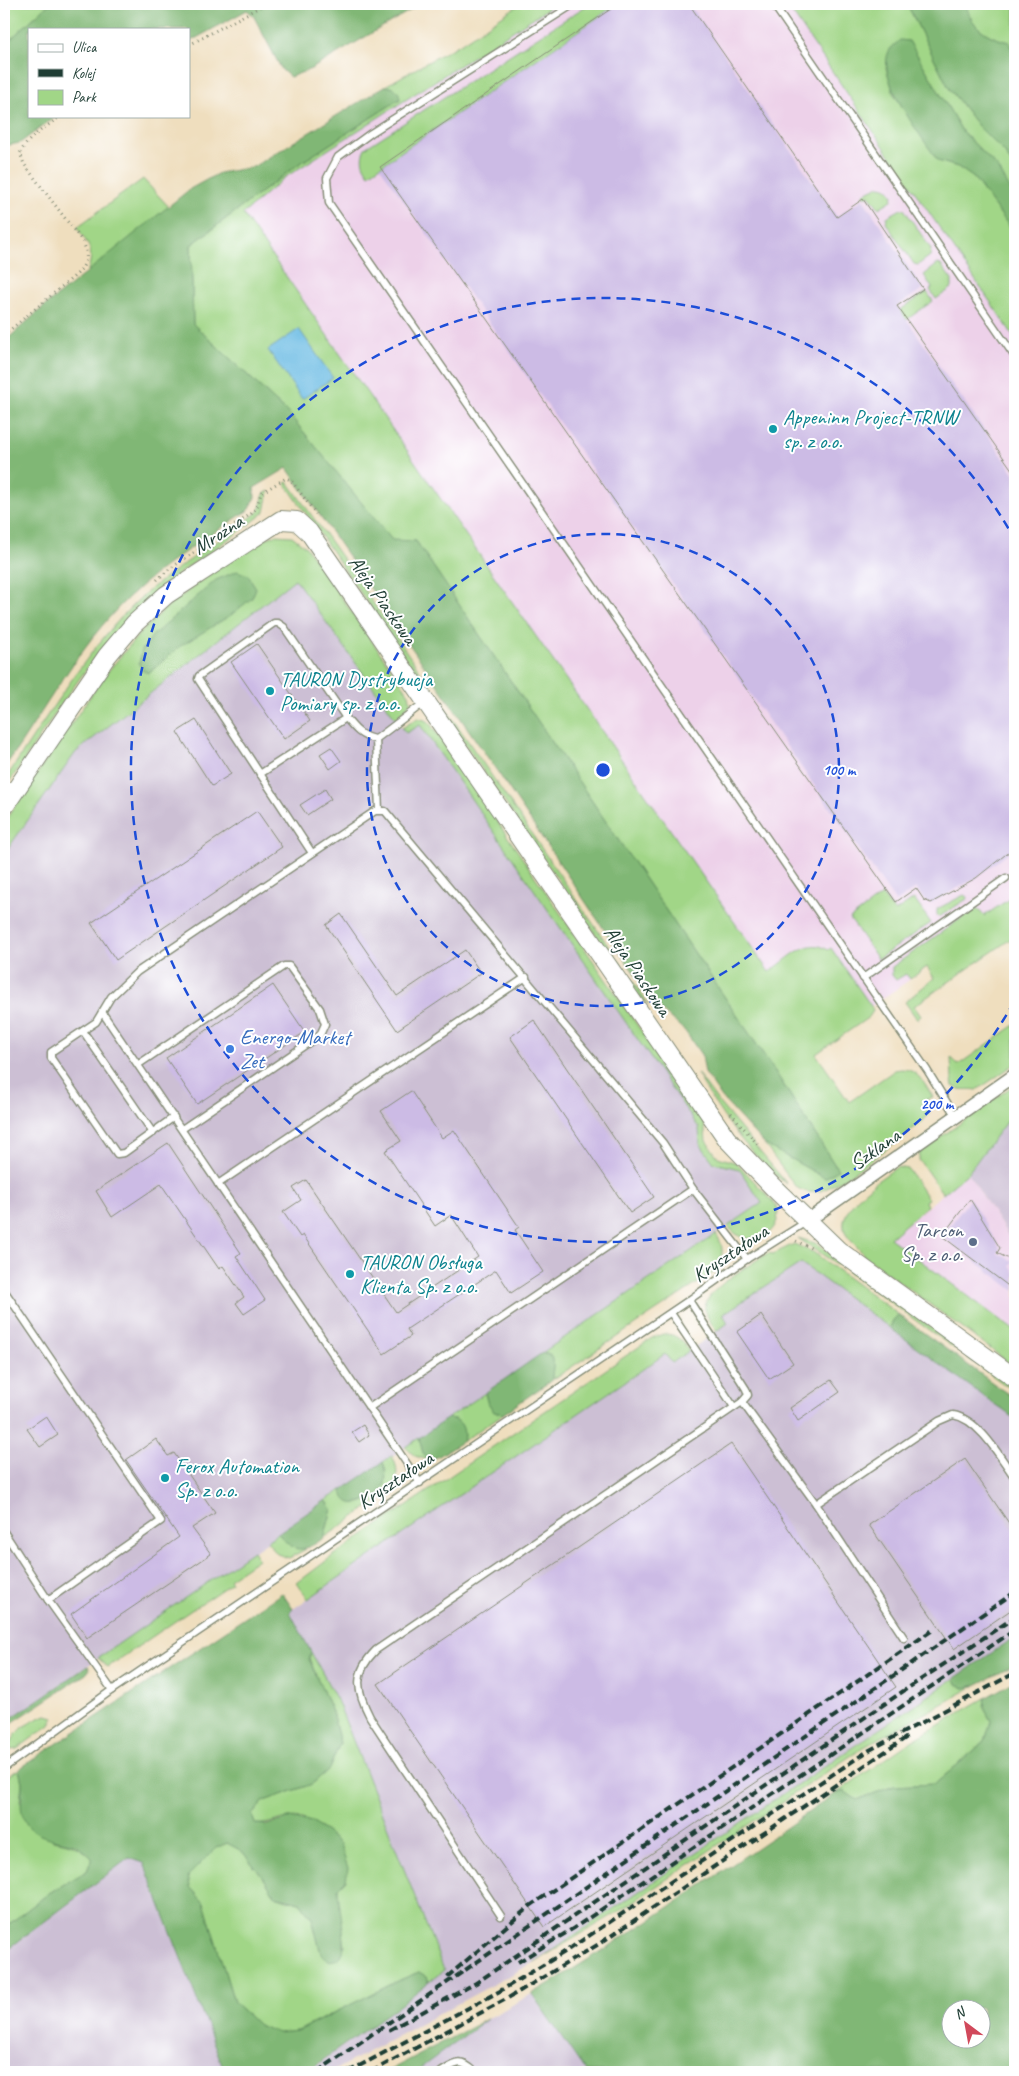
<svg xmlns="http://www.w3.org/2000/svg" width="1019" height="2076" viewBox="0 0 1019 2076" font-family="Caveat,sans-serif">
  <style>
    .built { fill: #edd1e9 }
    .industrial { fill: #ccbfd4 }
    .green { fill: #a1d687; stroke: #608a5e }
    .forest { fill: #80b774; stroke: #507a54; fill-rule: evenodd }
    .water { fill: #68bae3; stroke: #447c8c }
    .building { fill: #ccbbe5 }
    .lines { fill: none; stroke-linecap: round; stroke-linejoin: round }
    .lane-casing { stroke: #878e79; stroke-width: 9 }
    .street-casing { stroke: #878e79; stroke-width: 15 }
    .secondary-casing { stroke: #878e79; stroke-width: 20 }
    .path { stroke: #878e79; stroke-width: 3; stroke-dasharray: 1 4; stroke-linecap: butt }
    .lane { stroke: #fff; stroke-width: 6 }
    .street { stroke: #fff; stroke-width: 12 }
    .secondary { stroke: #fff; stroke-width: 18 }
    .rail { stroke: #1f3d34; stroke-width: 4; stroke-dasharray: 8 4; stroke-linecap: butt }
    .ring { fill: none; stroke: #1d4ed8; stroke-width: 2.5; stroke-dasharray: 9 6 }
    .culture-dot { fill: #0f9aa8; stroke: #fff; stroke-width: 2 }
    .shop-dot { fill: #3f7fe0; stroke: #fff; stroke-width: 2 }
    .service-dot { fill: #5c6f8a; stroke: #fff; stroke-width: 2 }
    .labels { text-anchor: middle; stroke-width: 4; stroke-linejoin: round; paint-order: stroke }
    .culture-label { font-size: 21px; fill: #0d838f; stroke: #fff; text-anchor: start }
    .street-label { font-size: 21px; fill: #1f3d34; stroke: #fff }
    .shop-label { font-size: 21px; fill: #366cbe; stroke: #fff; text-anchor: start }
    .service-label { font-size: 21px; fill: #4e5e75; stroke: #fff; text-anchor: end }
    .centre { fill: #1d4ed8; stroke: #fff; stroke-width: 2.5 }
    .ring-label { font-size: 15px; text-anchor: middle; font-weight: bold; fill: #1d4ed8; stroke: #fff; stroke-width: 4; stroke-linejoin: round; paint-order: stroke }
  </style>
  <rect width="100%" height="100%" fill="#fff"/>
  <filter id="ink" filterUnits="userSpaceOnUse"><feTurbulence type="fractalNoise" baseFrequency=".02" numOctaves="2"/><feDisplacementMap in="SourceGraphic" scale="10" xChannelSelector="R" yChannelSelector="G"/><feConvolveMatrix kernelMatrix="1 2 1 2 8 2 1 2 1" color-interpolation-filters="sRGB"/></filter>
  <filter id="wash" filterUnits="userSpaceOnUse"><feTurbulence type="fractalNoise" baseFrequency=".0096" numOctaves="4" result="noise"/><feDisplacementMap in="SourceGraphic" scale="20" xChannelSelector="R" yChannelSelector="G"/><feGaussianBlur stdDeviation="1.12" result="paint"/><feColorMatrix in="noise" values="0 0 0 0 0 0 0 0 0 0 0 0 0 0 0 0 0 1.4 0 .05"/><feComposite in="paint" operator="in"/></filter>
  <g filter="url(#wash)">
    <rect width="100%" height="100%" fill="#efdebe"/>
    <g class="built">
      <path d="M520 4H835L1015 277V906L776 1073 191 245Z"/>
      <path d="M968 1173 1015 1246V1331L890 1238Z"/>
    </g>
    <g class="industrial">
      <path d="M295 579 406 733 420 724 699 1128 700 1144 714 1163 739 1169 762 1203 4 1723V854L76 752Z"/>
      <path d="M1015 1110V1246L968 1173Z"/>
      <path d="M801 1263 1015 1419V1637L533 1963 331 2072H318L314 2067 400 2005 444 1970 290 1611 665 1354 672 1362 689 1351 728 1323 723 1314Z"/>
      <path d="M129 1858 144 1863 225 2072H4V1952Z"/>
      <path d="M532 1994 586 2072H415L487 2019Z"/>
    </g>
    <g class="green">
      <path d="M8 4H49L4 45V8Z"/>
      <path d="M520 4H555L284 178 243 214 769 972C786 962 807 935 828 950L831 948 871 1006 873 1011 869 1017 816 1054 849 1102 895 1070C916 1065 923 1082 933 1097L927 1099 929 1114 921 1123C900 1138 836 1191 814 1192 807 1193 801 1190 796 1187L764 1144 825 1178 838 1170 776 1073 416 541H392L289 414 193 324 191 245 296 166 400 99 394 88 385 86 460 44Z"/>
      <path d="M589 4H618L369 174C362 165 360 159 365 148Z"/>
      <path d="M786 4H907L949 88 978 126 1005 153 1015 170V198L998 168 962 131 909 41 889 51 886 68 894 94 938 161 958 167 974 178 1015 234V338Z"/>
      <path d="M966 4H1015V58L1009 42C988 37 970 27 966 4Z"/>
      <path d="M143 179 169 207 87 273C95 250 89 246 77 227Z"/>
      <path d="M879 186C886 186 890 189 893 196L892 200 879 208 869 195 865 197 863 194Z"/>
      <path d="M901 209H904L931 249 930 256 918 265 914 264 886 223 887 217Z"/>
      <path d="M938 264 941 265 952 280V288L936 299 930 290 932 288 924 275Z"/>
      <path d="M927 292 933 301 906 320 900 310Z"/>
      <path d="M288 482 347 565 649 1005 641 998 630 984 285 483Z"/>
      <path d="M269 491 265 512C228 543 184 565 148 599 91 652 48 726 4 790V781C44 722 83 655 134 604 172 567 219 544 259 511L264 494Z"/>
      <path d="M275 535 292 536 306 547 409 694 411 703 396 719 295 579 76 752 4 854V822L105 675 140 633 167 607 214 571 255 543Z"/>
      <path d="M418 718 428 721 704 1122 706 1141 718 1157 737 1163 777 1206C784 1237 746 1251 728 1226L762 1203 739 1169 714 1163 700 1144 699 1128 420 725 406 733 402 728Z"/>
      <path d="M882 895 895 912 914 899 931 923 878 959 850 919Z"/>
      <path d="M964 895 967 897V899L939 917 937 916V909Z"/>
      <path d="M1015 895V936L914 1006 921 1016 917 1019 905 1002 934 978 927 967 910 979 906 974 896 980 892 975V967L970 912 978 909 984 916Z"/>
      <path d="M1015 1025V1064L977 1090C968 1088 961 1092 953 1086L952 1081 951 1057 958 1065Z"/>
      <path d="M697 1073 715 1098 787 1184C776 1177 768 1167 758 1158 733 1132 714 1105 697 1073Z"/>
      <path d="M1015 1084V1110L968 1173 943 1194 919 1160 920 1152Z"/>
      <path d="M897 1167 908 1169 928 1199 925 1201 927 1206 890 1238 1015 1331V1367L863 1255C859 1246 850 1242 846 1234 833 1208 880 1179 897 1167Z"/>
      <path d="M716 1234C725 1247 723 1257 716 1271L552 1380C551 1370 554 1367 552 1356L547 1353H542Z"/>
      <path d="M798 1238 815 1243 839 1259 838 1265Z"/>
      <path d="M794 1244 813 1252 899 1315 893 1320 890 1328 801 1263 723 1314 728 1323 717 1331C712 1324 704 1315 705 1306 709 1287 752 1264 768 1253L773 1254Z"/>
      <path d="M849 1268 1015 1388V1392L847 1271Z"/>
      <path d="M663 1334C677 1334 682 1340 689 1351L672 1363 665 1354 308 1599 297 1583 330 1558 652 1338Z"/>
      <path d="M485 1393 487 1401 494 1411 503 1414 463 1441 464 1435 456 1419 448 1418Z"/>
      <path d="M419 1438 423 1453 428 1460 415 1456 405 1447Z"/>
      <path d="M392 1456C408 1485 381 1499 360 1513 348 1521 336 1530 324 1538L332 1509 326 1500 342 1490C348 1510 359 1503 375 1498L386 1470 383 1462Z"/>
      <path d="M278 1533C285 1542 295 1549 306 1549L289 1558 277 1554 267 1541Z"/>
      <path d="M253 1551 258 1559 229 1579 231 1583 108 1667 98 1658Z"/>
      <path d="M311 1652 337 1700 444 1970 429 1982 427 1977 419 1972 400 1980 298 2031 278 2033 258 2025 234 2002 204 1903 190 1887 188 1876 216 1848 227 1843 242 1851 265 1880 275 1896 287 1900 300 1902 312 1918 321 1954 345 1946 338 1902V1888L346 1880 340 1844C326 1832 310 1816 289 1818 276 1819 271 1825 255 1824L252 1815 264 1801 312 1784 329 1769 340 1743 332 1712 309 1658Z"/>
      <path d="M955 1678 957 1684 965 1688 976 1685 864 1747 618 1912 533 1963Z"/>
      <path d="M985 1698 984 1708 991 1721 985 1741 935 1784 894 1786 857 1800 844 1791 835 1794 910 1742Z"/>
      <path d="M47 1715 54 1717 50 1725 17 1749 11 1750 10 1746C15 1729 31 1721 47 1715Z"/>
      <path d="M19 1769 22 1783 20 1801 53 1840C70 1843 80 1846 92 1858L87 1871 49 1893 4 1928V1779Z"/>
    </g>
    <g class="forest">
      <path d="M49 4H421L311 69 290 77 282 70 253 15 247 10 189 42V29H29V116H56L20 143 4 146V45Z"/>
      <path d="M907 4H966C970 27 988 37 1009 42L1015 58V170L1005 153 978 126 949 88Z"/>
      <path d="M900 40 909 41 962 131 998 168 1015 198V234L974 178 958 167 938 161C923 138 875 79 889 51 891 47 897 43 900 40Z"/>
      <path d="M385 86C394 87 399 89 400 99L296 166 191 245 193 324 289 414 392 540 416 541 776 1073 838 1170 825 1178 764 1144 722 1098 705 1073 702 1056 685 1031 660 1009 616 947 493 765 287 468 254 488 255 497 250 509C209 536 166 562 130 596 78 645 45 711 4 768V342L40 310 190 189 219 173 253 167Z"/>
      <path d="M237 571 248 575 256 588 252 598 231 615 179 647 149 673 143 671 139 664 142 650 153 635 216 580Z"/>
      <path d="M899 1315 1015 1399V1419L890 1328 893 1320Z"/>
      <path d="M542 1353C560 1352 551 1370 552 1380L503 1414 494 1412 487 1401 485 1393Z"/>
      <path d="M448 1418C461 1419 466 1428 463 1441L439 1456 428 1460 423 1453 419 1438Z"/>
      <path d="M383 1462C390 1483 384 1496 362 1502 356 1503 352 1505 347 1501 343 1498 343 1494 342 1490Z"/>
      <path d="M326 1500 332 1509 324 1538C303 1551 296 1556 278 1533Z"/>
      <path d="M282 1593 293 1609 290 1612 311 1652 309 1659 332 1712 340 1743 329 1769 312 1784 264 1801 252 1815 255 1824 267 1825 290 1818 312 1822 326 1832 340 1844 348 1868 346 1880 338 1888C338 1903 348 1945 342 1954 339 1960 334 1960 329 1961L321 1954 312 1918 300 1902 275 1896 265 1880 242 1851 227 1843 216 1848 188 1876 190 1887 204 1903 234 2002 258 2025 278 2033 298 2031 400 1980 419 1972 427 1977 429 1982 400 2005 306 2072H225L144 1863 129 1858 4 1952V1928L49 1893 87 1871 92 1858C86 1852 79 1845 70 1843 54 1839 31 1837 24 1819 19 1807 22 1796 22 1784 22 1779 20 1774 19 1769Z"/>
      <path d="M1015 1637V1665L976 1685 965 1688 957 1684 955 1678Z"/>
      <path d="M88 1666 90 1669 86 1674 4 1728V1723Z"/>
      <path d="M1015 1681V2072H586L532 1994C636 1932 735 1863 835 1794L844 1791 857 1800 894 1786 935 1784 985 1741 991 1721 984 1708 985 1698ZM952 2008H982V2038H952Z"/>
      <path d="M487 2019 415 2072H386Z"/>
    </g>
    <path class="water" d="M299 329 333 378 302 399 268 350Z"/>
    <g id="blocks">
      <g class="building">
        <path d="M618 4H689L837 217 863 199 923 289 897 306 1015 474V847L976 878 931 903 924 900 916 888 896 902 380 167Z"/>
        <path d="M257 644 310 721 284 739 231 662Z"/>
        <path d="M196 720 231 774 212 786 177 732Z"/>
        <path d="M331 747 341 761 330 769 320 754Z"/>
        <path d="M325 789 331 799 307 815 300 805Z"/>
        <path d="M257 811 282 847 116 960 91 923Z"/>
        <path d="M341 914 397 996 465 950 481 973 397 1030 326 925Z"/>
        <path d="M273 985 305 1032 197 1104 166 1058Z"/>
        <path d="M534 1020 654 1197 630 1213 510 1037Z"/>
        <path d="M411 1091 442 1138 454 1130 519 1227 515 1230 543 1272 511 1293 496 1270 407 1329 411 1336 384 1354 303 1235 300 1237 283 1212 301 1200 293 1188 306 1180 396 1312 478 1257 451 1215 435 1226 385 1151 401 1141 381 1111Z"/>
        <path d="M168 1143 241 1253 236 1256 265 1300 244 1314 236 1303 244 1297 223 1266 219 1269 161 1184 112 1217 96 1191Z"/>
        <path d="M970 1199 1000 1248 997 1253 1013 1261 1010 1265 1015 1273V1291L942 1236Z"/>
        <path d="M761 1315 793 1363 769 1379 737 1332Z"/>
        <path d="M831 1380 840 1392 798 1421 790 1408Z"/>
        <path d="M46 1416 58 1435 40 1447 27 1429Z"/>
        <path d="M363 1425 369 1435 359 1442 352 1432Z"/>
        <path d="M156 1439 168 1456 174 1453 215 1513 192 1528 211 1554 87 1638 71 1614 179 1537 126 1460Z"/>
        <path d="M731 1444 896 1687 544 1927 378 1684Z"/>
        <path d="M965 1459 1015 1532V1607L954 1649 869 1525Z"/>
      </g>
    </g>
  </g>
  <g filter="url(#ink)">
    <use href="#blocks" fill-opacity="0" stroke="#878e79" stroke-width="1"/>
    <g class="lines">
      <defs>
        <g id="lane">
          <path d="M574 4 371 133 338 157 327 178 329 203 927 1070 956 1117"/>
          <path d="M773 4 1015 357"/>
          <path d="M376 739 379 810"/>
          <path d="M260 774 346 718"/>
          <path d="M312 853 198 679 199 676 274 623H278L284 627 346 718C354 728 362 738 376 739L425 702"/>
          <path d="M863 978 1006 878"/>
          <path d="M102 1012 420 1483"/>
          <path d="M83 1031 153 1133"/>
          <path d="M139 1064 284 966H289L320 1009 325 1024 320 1035 182 1129"/>
          <path d="M174 1117 124 1153 117 1154 51 1058V1052L96 1022 111 997 137 972 375 811H385L663 1143 693 1189 747 1259"/>
          <path d="M218 1184 526 977"/>
          <path d="M4 1290 161 1521 48 1600"/>
          <path d="M689 1300 746 1389 748 1395 742 1402"/>
          <path d="M671 1313 734 1407"/>
          <path d="M369 1408 693 1189"/>
          <path d="M816 1504 939 1421 953 1415C979 1419 1000 1457 1015 1478"/>
          <path d="M4 1532 48 1600 112 1690"/>
          <path d="M4 1768 112 1690 689 1300 747 1259 806 1222"/>
          <path d="M501 1916 370 1717C356 1690 353 1673 376 1650L742 1402 816 1504 904 1638"/>
          <path d="M441 2072C456 2063 461 2058 475 2072"/>
        </g>
        <path id="street" d="M807 1221 1015 1075"/>
        <path id="secondary" d="M4 807 107 656 134 624 166 595 281 520 297 521 309 532 727 1139 773 1187 838 1250 1015 1378"/>
      </defs>
      <use href="#lane" class="lane-casing"/>
      <use href="#street" class="street-casing"/>
      <use href="#secondary" class="secondary-casing"/>
      <g class="path">
        <path d="M189 45 265 4"/>
        <path d="M4 335 77 274C87 263 89 256 83 242L24 164 20 153C29 136 46 127 61 116"/>
        <path d="M157 580 168 570 251 514 257 507 261 493 286 478 291 480 316 514"/>
        <path d="M731 1113 758 1145"/>
        <path d="M796 1241 811 1248"/>
      </g>
      <use href="#lane" class="lane"/>
      <use href="#street" class="street"/>
      <use href="#secondary" class="secondary"/>
      <g class="rail">
        <path d="M518 1962 574 1928 1015 1630"/>
        <path d="M447 1977 530 1906 934 1629"/>
        <path d="M389 2030 476 1983 902 1692 1015 1617"/>
        <path d="M317 2072 1015 1592"/>
        <path d="M348 2072 500 1991 563 1953 868 1751 1015 1673"/>
        <path d="M371 2072 508 1998 599 1944 907 1737"/>
      </g>
    </g>
  </g>
  <g class="ring">
    <circle cx="603" cy="770" r="236"/>
    <path d="M1014 1002A472 472 0 1 1 1014 538"/>
  </g>
  <g class="culture-dot">
    <circle cx="773" cy="429" r="5"/>
    <circle cx="270" cy="691" r="5"/>
    <circle cx="350" cy="1274" r="5"/>
    <circle cx="165" cy="1478" r="5"/>
  </g>
  <circle class="shop-dot" cx="230" cy="1049" r="5"/>
  <circle class="service-dot" cx="973" cy="1242" r="5"/>
  <g class="labels">
    <g class="culture-label">
      <text x="783" y="424">Appeninn Project-TRNW<tspan x="783" dy="24">sp. z o.o.</tspan></text>
      <text x="280" y="686">TAURON Dystrybucja<tspan x="280" dy="24">Pomiary sp. z o.o.</tspan></text>
      <text x="360" y="1269">TAURON Obsługa<tspan x="360" dy="24">Klienta Sp. z o.o.</tspan></text>
      <text x="175" y="1473">Ferox Automation<tspan x="175" dy="24">Sp. z o.o.</tspan></text>
    </g>
    <g class="street-label">
      <text transform="translate(218 534) rotate(-33)" y="7">Mroźna</text>
      <text transform="translate(383 600) rotate(55)" y="7">Aleja Piaskowa</text>
      <text transform="translate(638 971) rotate(56)" y="7">Aleja Piaskowa</text>
      <text transform="translate(875 1149) rotate(-35)" y="7">Szklana</text>
      <text transform="translate(730 1253) rotate(-34)" y="7">Kryształowa</text>
      <text transform="translate(395 1480) rotate(-34)" y="7">Kryształowa</text>
    </g>
    <g class="shop-label">
      <text x="240" y="1044">Energo-Market<tspan x="240" dy="24">Zet</tspan></text>
    </g>
    <g class="service-label">
      <text x="963" y="1237">Tarcon<tspan x="963" dy="24">Sp. z o.o.</tspan></text>
    </g>
  </g>
  <circle cx="603" cy="770" r="8" class="centre"/>
  <g class="ring-label">
    <text x="839" y="775">100 m</text>
    <text x="937" y="1109">200 m</text>
  </g>
  <rect width="1019" height="2076" fill="none" stroke="#fff" stroke-width="20"/>
  <rect x="28" y="28" width="162" height="90" fill="#ffffff" stroke="#a5b1ae"/>
  <rect x="38" y="44" width="25" height="8" fill="#ffffff" stroke="#a5b1ae"/>
  <text x="72" y="52" font-size="15" fill="#1f3d34">Ulica</text>
  <rect x="38" y="69" width="25" height="8" fill="#1f3d34" stroke="#a5b1ae"/>
  <text x="72" y="78" font-size="15" fill="#1f3d34">Kolej</text>
  <rect x="38" y="90" width="25" height="15" fill="#a1d687" stroke="#a5b1ae"/>
  <text x="72" y="102" font-size="15" fill="#1f3d34">Park</text>
  <g transform="translate(966 2024) rotate(328)"><circle r="24" fill="#ffffff" stroke="#a5b1ae"/>
  <path d="M0-4L9 19L0 12L-9 19Z" fill="#d1495b"/>
  <text y="-8" font-size="14" font-weight="bold" text-anchor="middle" fill="#1f3d34">N</text>
  </g>
</svg>
